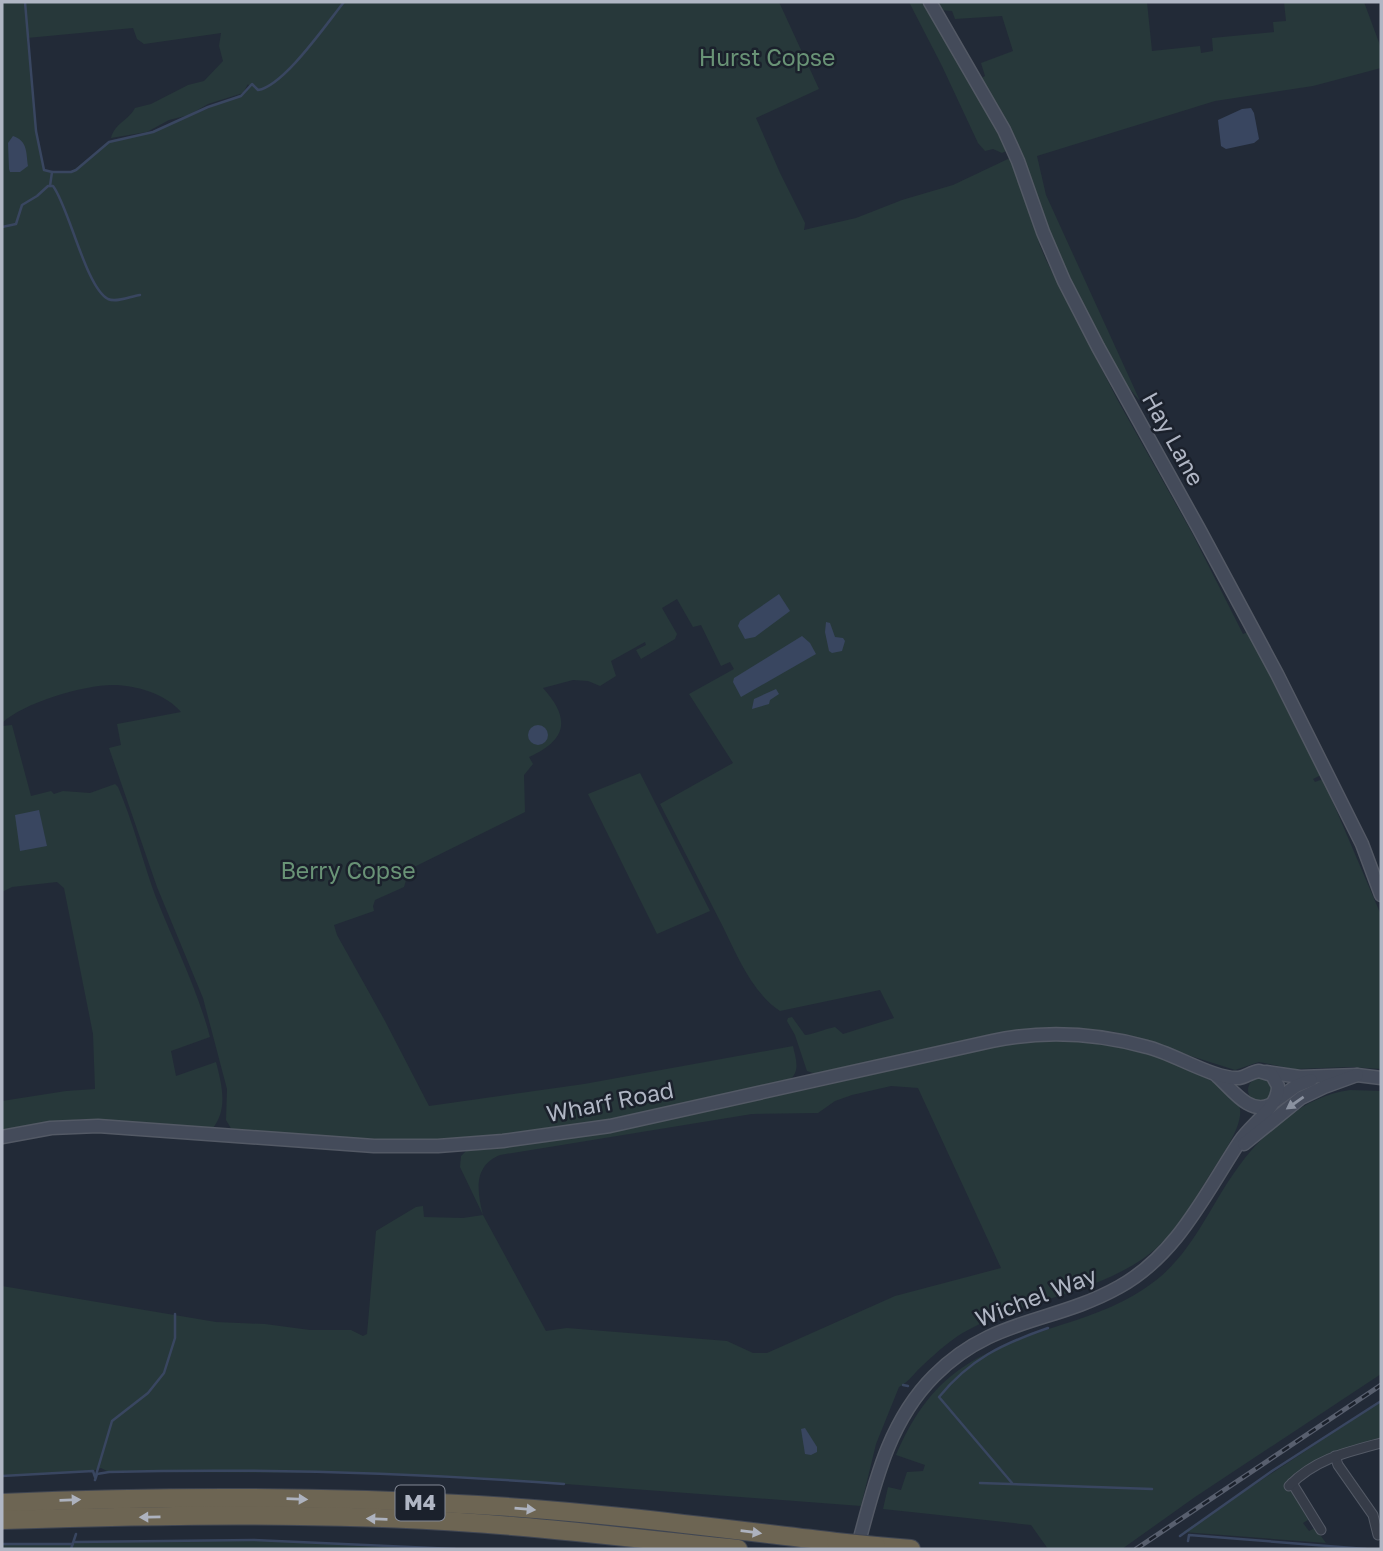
<svg xmlns="http://www.w3.org/2000/svg" width="1383" height="1551" viewBox="0 0 1383 1551" font-family="'Golos Text',sans-serif">
  <style>
    .green { fill: #27383a; fill-rule: evenodd }
    .water { fill: #394660 }
    .lines { fill: none; stroke-linecap: round; stroke-linejoin: round }
    .stream { stroke: #394660; stroke-width: 2.5 }
    .street-casing { stroke: #535965; stroke-width: 11 }
    .secondary-casing { stroke: #535965; stroke-width: 15 }
    .highway-casing { stroke: #404652; stroke-width: 20 }
    .street { stroke: #363c48; stroke-width: 9 }
    .secondary { stroke: #444b5a; stroke-width: 12 }
    .highway { stroke: #6d6553; stroke-width: 18 }
    .rail-casing { stroke: #585f6e; stroke-width: 5 }
    .rail { stroke: #1b212c; stroke-width: 2.5; stroke-dasharray: 8; stroke-linecap: butt }
    .highway-bridge-casing { stroke: #404652; stroke-width: 20; stroke-linecap: butt }
    .highway-bridge { stroke: #6d6553; stroke-width: 18 }
    .oneway { fill: #8a919f }
    .oneway2 { fill: #adb2be }
    .labels { text-anchor: middle; stroke-width: 5; stroke-linejoin: round; paint-order: stroke }
    .shield { fill: #1b212c; stroke: #838996; stroke-width: 2 }
    .shield-label { font-size: 21px; font-weight: bold; fill: #b0b6c4 }
    .park-label { font-size: 23px; fill: #699376; stroke: #1b212c }
    .street-label { font-size: 23px; fill: #b0b6c4; stroke: #1b212c }
  </style>
  <rect width="100%" height="100%" fill="#222a37"/>
  <g class="green">
    <path d="M2 2H779L819 89 756 118 780 173 805 223 804 230 856 218 902 200 953 185 1010 158 1008 150 1002 153 993 149 985 151 978 143 942 66 909 2H925L980 79 985 76 981 63 1013 51 1002 16 955 19 952 11 941 10 933 2H1147L1152 51 1200 46 1201 53 1213 51 1212 38 1274 32 1273 22 1286 21 1284 2H1364L1381 48V68L1313 86 1215 101 1037 156 1046 195 1140 401 1122 380 1038 241 1046 260 1117 399 1192 533 1243 634 1249 632 1321 775 1313 779 1315 782 1323 779 1381 915V1069L1351 1067 1294 1069 1259 1062 1235 1070 1115 1032 1090 1029H1033L816 1074 807 1071 795 1035 787 1021 788 1018 792 1017 805 1035C811 1035 825 1029 835 1027L843 1034 894 1018 880 990 780 1011C750 991 736 952 720 921 700 882 680 843 660 804L733 763 689 694 734 669 730 662 721 666 701 625 693 627 677 599 662 608 677 634 675 639 641 659 636 650 646 645 645 642 611 661 616 676 600 686 588 681 573 680 543 688C571 719 567 740 529 757L533 764 524 775 525 812 406 871 407 877 404 887 375 900 373 906 374 911 334 925 337 935 385 1021 429 1106 584 1084 793 1046C796 1060 801 1072 788 1081 696 1102 602 1127 507 1136 415 1144 323 1137 232 1130L226 1120 227 1089 203 998 157 887 109 748 121 745 117 724 181 712C166 694 136 685 113 685 83 685 23 703 2 723ZM133 28 137 39 144 44 221 33 219 46 223 61 204 81 188 85 151 104 135 108C128 121 115 123 111 138L147 132 169 120 189 115 208 104 243 93 248 84 249 86 246 92 153 132 109 142 71 172 45 171 37 137 27 38Z"/>
    <path d="M12 725 31 796 51 791 54 794 63 791 90 793 115 784 118 787C133 822 142 859 155 895 174 943 197 988 210 1037L171 1051 176 1076 216 1062C222 1085 228 1109 213 1128L83 1119 2 1130V1101L66 1091 95 1089 93 1034 64 888 57 882 12 887 2 892V726Z"/>
    <path d="M640 773 710 911 657 934 588 794Z"/>
    <path d="M1038 1040C1089 1041 1135 1046 1182 1067 1197 1073 1211 1079 1224 1090 1230 1095 1238 1100 1240 1109 1243 1127 1219 1160 1209 1176 1191 1205 1173 1238 1144 1258 1090 1295 1024 1300 968 1330 951 1339 936 1353 922 1366 914 1373 909 1382 899 1387L876 1444 861 1506 486 1478 372 1473 109 1472 101 1468 93 1471 2 1476V1286L216 1322 265 1324 310 1330H351L363 1336 367 1334 376 1231 416 1207 423 1206 424 1217 463 1218 483 1215 460 1167 461 1156 468 1149 583 1136 814 1088 1014 1042ZM891 1086 918 1088 1001 1268 895 1296 767 1353H753L727 1341 567 1328 546 1331 483 1215C477 1191 473 1166 500 1155L752 1114 818 1113 835 1101 852 1095Z"/>
    <circle cx="1260" cy="1090" r="12"/>
    <path d="M1350 1090 1381 1091V1374L1195 1497 1122 1549H1048L1031 1525 883 1509 888 1487 901 1490 907 1472 923 1471 925 1465 896 1455C933 1369 979 1352 1064 1324 1096 1314 1128 1302 1155 1281 1194 1251 1210 1205 1239 1166 1252 1147 1269 1131 1288 1117 1306 1103 1327 1093 1350 1090Z"/>
    <path d="M1381 1401V1440L1322 1458 1290 1479 1311 1518 1303 1523 1309 1531 1315 1528 1326 1543 1183 1532Z"/>
    <path d="M254 1540 455 1549H2V1545L72 1544 75 1542Z"/>
  </g>
  <g class="water">
    <path d="M1251 108 1254 113 1259 139 1254 143 1226 149 1221 146 1218 120 1242 109Z"/>
    <path d="M13 136C28 141 26 153 28 166L20 172H10L9 169 8 143Z"/>
    <path d="M779 594 790 611 755 637 745 639 738 626 740 621Z"/>
    <path d="M826 622 830 623 835 637 843 638 845 641 842 651 832 653 829 651 825 632Z"/>
    <path d="M802 636 810 643 816 654 741 697 733 682 734 678Z"/>
    <path d="M776 689 779 694 770 700 769 704 752 709 754 699Z"/>
    <circle cx="538" cy="735" r="10"/>
    <path d="M39 810 47 846 20 851 15 815Z"/>
    <path d="M805 1428 817 1447V1452L811 1455 805 1454 801 1429Z"/>
  </g>
  <g class="lines">
    <g class="stream">
      <path d="M25 2 36 131 44 170 52 172"/>
      <path d="M50 186 52 172H71L76 170 109 142 153 132 208 107 241 96 252 84 258 90C284 86 327 23 344 2"/>
      <path d="M2 227 16 224 22 205 37 196 48 186H53C69 207 86 288 108 299 117 303 131 296 140 295"/>
      <path d="M903 1385 908 1386"/>
      <path d="M96 1475 112 1421 148 1393 164 1373 175 1338V1314"/>
      <path d="M2 1476 93 1471 95 1477"/>
      <path d="M95 1480 97 1474 109 1472C261 1468 413 1473 564 1484"/>
      <path d="M980 1483 1152 1489"/>
      <path d="M1012 1483 939 1397C970 1359 1002 1344 1048 1328"/>
      <path d="M1180 1536 1272 1471 1381 1401"/>
      <path d="M1188 1541 1189 1535 1366 1549"/>
      <path d="M75 1542 254 1540 455 1549"/>
      <path d="M2 1544H73"/>
      <path d="M71 1549 76 1534"/>
    </g>
    <defs>
      <g id="street">
        <path d="M1335 1456 1338 1465 1373 1515 1378 1535"/>
        <path d="M1292 1483 1321 1530"/>
        <path d="M1289 1486C1315 1459 1347 1452 1381 1443"/>
      </g>
      <g id="secondary">
        <path d="M930 2 1004 130 1018 161 1043 232 1064 281 1098 347 1199 529 1277 674 1362 844 1381 895"/>
        <path d="M1266 1072 1300 1077 1357 1075 1381 1078"/>
        <path d="M1217 1076C1232 1089 1249 1115 1270 1105"/>
        <path d="M1275 1101 1296 1086 1311 1080"/>
        <path d="M2 1137 51 1128 98 1126 374 1146H438L503 1141 610 1126 992 1041C1044 1030 1096 1033 1147 1047 1173 1053 1215 1080 1239 1078 1246 1077 1251 1072 1259 1071L1272 1075 1278 1086C1279 1107 1251 1124 1240 1141 1205 1194 1177 1255 1119 1287 1053 1324 992 1317 934 1376 887 1423 874 1487 857 1549"/>
        <path d="M1244 1144 1301 1098 1324 1087 1357 1075"/>
      </g>
      <g id="highway">
        <path d="M2 1503C160 1496 319 1496 478 1505 597 1512 717 1528 836 1542"/>
        <path d="M2 1520C159 1515 317 1512 474 1523 562 1529 650 1540 738 1549"/>
        <path d="M876 1546 911 1549"/>
      </g>
    </defs>
    <use href="#street" class="street-casing"/>
    <use href="#secondary" class="secondary-casing"/>
    <use href="#highway" class="highway-casing"/>
    <use href="#street" class="street"/>
    <use href="#secondary" class="secondary"/>
    <use href="#highway" class="highway"/>
    <defs>
      <path id="rail" d="M1136 1549 1381 1385"/>
    </defs>
    <use href="#rail" class="rail-casing"/>
    <use href="#rail" class="rail"/>
    <defs>
      <path id="highway-bridge" d="M836 1542 876 1546"/>
    </defs>
    <use href="#highway-bridge" class="highway-bridge-casing"/>
    <use href="#highway-bridge" class="highway-bridge"/>
  </g>
  <defs><path id="oneway-solid" d="M-6-.8H1V-3.2L6.5 0L1 3.2V.8H-6Z" transform="scale(1.75)"/></defs>
  <use class="oneway" href="#oneway-solid" transform="translate(1295 1103) rotate(145)"/>
  <g class="oneway2">
    <use href="#oneway-solid" transform="translate(297 1499) rotate(2)"/>
    <use href="#oneway-solid" transform="translate(70 1500) rotate(-2)"/>
    <use href="#oneway-solid" transform="translate(525 1509) rotate(5)"/>
    <use href="#oneway-solid" transform="translate(150 1517) rotate(179)"/>
    <use href="#oneway-solid" transform="translate(377 1519) rotate(-178)"/>
    <use href="#oneway-solid" transform="translate(751 1532) rotate(7)"/>
  </g>
  <g class="labels">
    <rect class="shield" x="395.5" y="1485.5" width="49" height="35" rx="5"/>
    <g class="shield-label">
      <text x="420" y="1510">M4</text>
    </g>
    <g class="park-label">
      <text x="767" y="66">Hurst Copse</text>
      <text x="348" y="879">Berry Copse</text>
    </g>
    <g class="street-label">
      <text transform="translate(1173 439) rotate(61)" y="8">Hay Lane</text>
      <text transform="translate(610 1102) rotate(-11)" y="8">Wharf Road</text>
      <text transform="translate(1036 1297) rotate(-21)" y="8">Wichel Way</text>
    </g>
  </g>
  <rect width="1383" height="1551" fill="none" stroke="#b0b6c4" stroke-width="7"/>
</svg>
